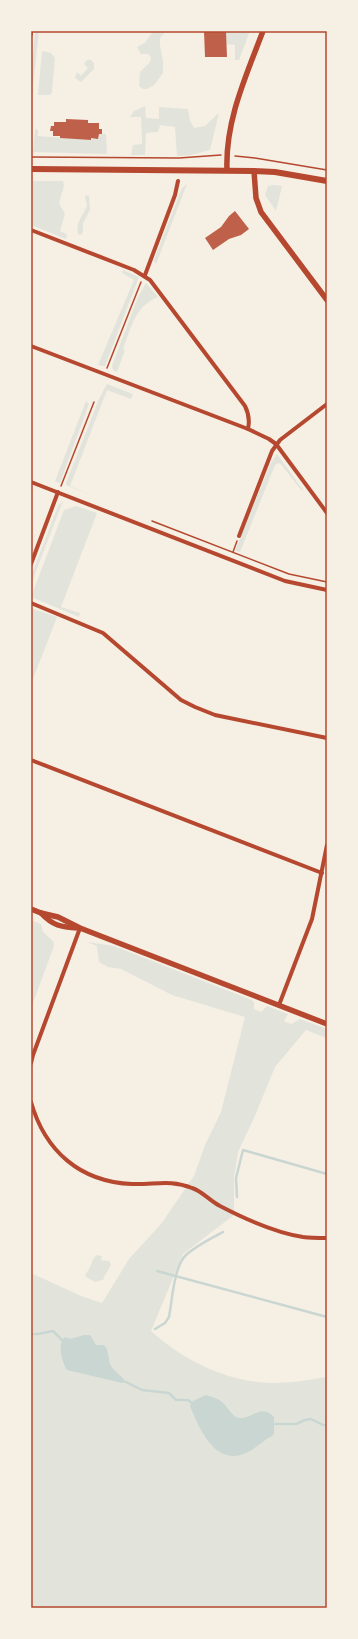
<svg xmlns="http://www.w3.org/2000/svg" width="358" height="1639" viewBox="0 0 358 1639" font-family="'Open Sans',sans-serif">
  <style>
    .green { fill: #e2e4dc }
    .water { fill: #c9d6d2 }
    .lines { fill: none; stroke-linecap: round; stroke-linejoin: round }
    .stream { stroke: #c9d6d2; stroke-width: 2.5 }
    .building { fill: #bf614a }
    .path { stroke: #b5482f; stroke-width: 1.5 }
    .minor { stroke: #b5482f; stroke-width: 4 }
    .tertiary { stroke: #b5482f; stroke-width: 5.5 }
    .secondary { stroke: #b5482f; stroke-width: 6 }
    .neatline { fill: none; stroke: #b5482f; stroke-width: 1.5 }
  </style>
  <rect width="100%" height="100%" fill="#f6efe4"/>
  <g class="green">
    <path d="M35 31H39L31 104V74Z"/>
    <path d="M153 31H163L164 33 160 38V45L163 62V73L154 85 147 89H143L139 86 140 72 150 62 151 57 148 54H141L137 47 145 43Z"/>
    <path d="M226 31H250L239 60H235V45L226 44Z"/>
    <path d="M42 51 51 53 55 58 52 92 50 95H38Z"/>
    <path d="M87 60H91L94 63V69L81 82 75 78 77 72 81 76 88 68 84 64Z"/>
    <path d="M145 106 146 118 159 119V107L188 109 190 121 194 128 205 126 219 113 210 150 191 155 177 156 175 127 160 125 158 132 146 133 145 155H131L133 145 142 144V141L141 117H130L134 111Z"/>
    <path d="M35 129 38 130V136L91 140V138H98L99 134H106L107 154 33 152Z"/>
    <path d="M31 181H63L64 186 59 203 65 214 60 231 66 234 67 236 66 239 31 225Z"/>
    <path d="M187 184 156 264 154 260 182 188Z"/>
    <path d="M274 185 282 186 276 211 265 195 268 186Z"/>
    <path d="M86 195 89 196 90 210 83 223V232L81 235 78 234C75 223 83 216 87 206L85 197Z"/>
    <path d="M123 270 139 277 105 366H103L98 365 134 280 122 273Z"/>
    <path d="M146 283 158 297C135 306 131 328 123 349L125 350 117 372 113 370 112 366 138 297Z"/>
    <path d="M107 384 133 394 131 399 107 390 70 486 95 497 66 485V483L99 399Z"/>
    <path d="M86 401 89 404 60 483 55 481Z"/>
    <path d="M277 454 303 490 302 491 280 463 275 465 240 552 235 551 256 499 271 463Z"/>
    <path d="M63 501 31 584V576L58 506Z"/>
    <path d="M76 506 97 513 61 607 80 613 79 617 31 597 64 510Z"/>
    <path d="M31 608 57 617 31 684Z"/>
    <path d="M31 920 41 924 43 932 53 941 54 946 31 1008Z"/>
    <path d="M87 942 114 946 252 1000 254 1002V1009L261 1012 267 1006 288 1014 284 1021 291 1024 300 1019 327 1029V1038L306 1030 275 1067 254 1118 238 1152 234 1178V1215L183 1254 151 1331C184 1361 228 1382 272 1383 290 1383 309 1380 327 1377V1608H31V1273L81 1296 102 1303 129 1259 161 1224 194 1176 205 1145 221 1112 245 1017 172 995 121 969 108 967 99 962 97 946Z"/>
    <path d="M97 1255 102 1256 101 1260 109 1261 111 1264C109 1270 105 1274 103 1280L95 1282 86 1277 85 1275C86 1273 88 1271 89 1269 93 1263 90 1261 97 1255Z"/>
  </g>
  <g class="water">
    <path d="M84 1335H90L96 1345H104C109 1350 108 1357 110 1364 114 1372 121 1375 126 1382L122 1383 67 1370C62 1362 57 1344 65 1337L70 1339Z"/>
    <path d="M206 1395C212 1397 218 1398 223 1403 228 1407 232 1417 239 1418 253 1419 261 1403 274 1417V1434C271 1437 268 1438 264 1441 258 1445 253 1450 246 1453 215 1467 199 1428 190 1406L193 1401Z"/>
  </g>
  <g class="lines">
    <g class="stream">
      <path d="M237 1197 236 1178 243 1150 327 1174"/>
      <path d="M157 1271 327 1317"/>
      <path d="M155 1329 165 1323 169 1317C172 1301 174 1266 186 1255 196 1246 210 1239 223 1232"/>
      <path d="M31 1334H38L53 1331 62 1340"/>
      <path d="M126 1382 142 1390 169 1393 176 1400H188L192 1403"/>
      <path d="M274 1424H296L305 1420 311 1419 323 1425H327"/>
    </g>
  </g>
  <g class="building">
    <path d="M204 31H226L227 57H205Z"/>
    <path d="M66 119 88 120V123H99V129H102V134H99L98 139 91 138V140L60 138V136H53V131H50L51 126H54V122H66Z"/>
    <path d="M235 211 249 229 241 235 229 239 213 250 205 238 221 227 229 216Z"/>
  </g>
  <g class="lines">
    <g class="path">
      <path d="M235 156 255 158 327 170"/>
      <path d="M31 157 179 158 221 155"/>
      <path d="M107 368 141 282"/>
      <path d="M61 486 94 402"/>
      <path d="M152 521 289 574 327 582"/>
      <path d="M233 552 237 541"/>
    </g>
    <g class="minor">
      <path d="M31 34V31"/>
      <path d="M31 230 134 270 150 280 245 406C249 414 250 420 248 429"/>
      <path d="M145 275 175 195 178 181"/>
      <path d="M31 346 248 429 269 439 276 444 327 513"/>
      <path d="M31 482 285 581 327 590"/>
      <path d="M239 536 272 451 280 440 327 404"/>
      <path d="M31 564 58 492"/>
      <path d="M31 603 103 633 181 700 195 707 215 715 327 738"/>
      <path d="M31 760 322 873"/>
      <path d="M279 1005 312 919 327 845"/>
      <path d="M31 1063 33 1055 80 928"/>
      <path d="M31 1102C45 1151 80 1182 132 1184 154 1185 170 1179 192 1188 202 1191 210 1201 220 1206 243 1218 277 1233 303 1237 311 1238 319 1238 327 1238"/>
    </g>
    <g class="tertiary">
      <path d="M227 170C225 121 246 76 263 31"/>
      <path d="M254 171 256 198 261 212 327 300"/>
      <path d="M31 909 41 913 58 917 80 928 327 1024"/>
      <path d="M41 913C53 926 61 927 78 928"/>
    </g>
    <path class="secondary" d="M31 169 254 171 275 172 327 181"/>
  </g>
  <rect width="358" height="1639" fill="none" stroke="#f6efe4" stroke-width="64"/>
  <rect x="32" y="32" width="294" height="1575" class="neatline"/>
</svg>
